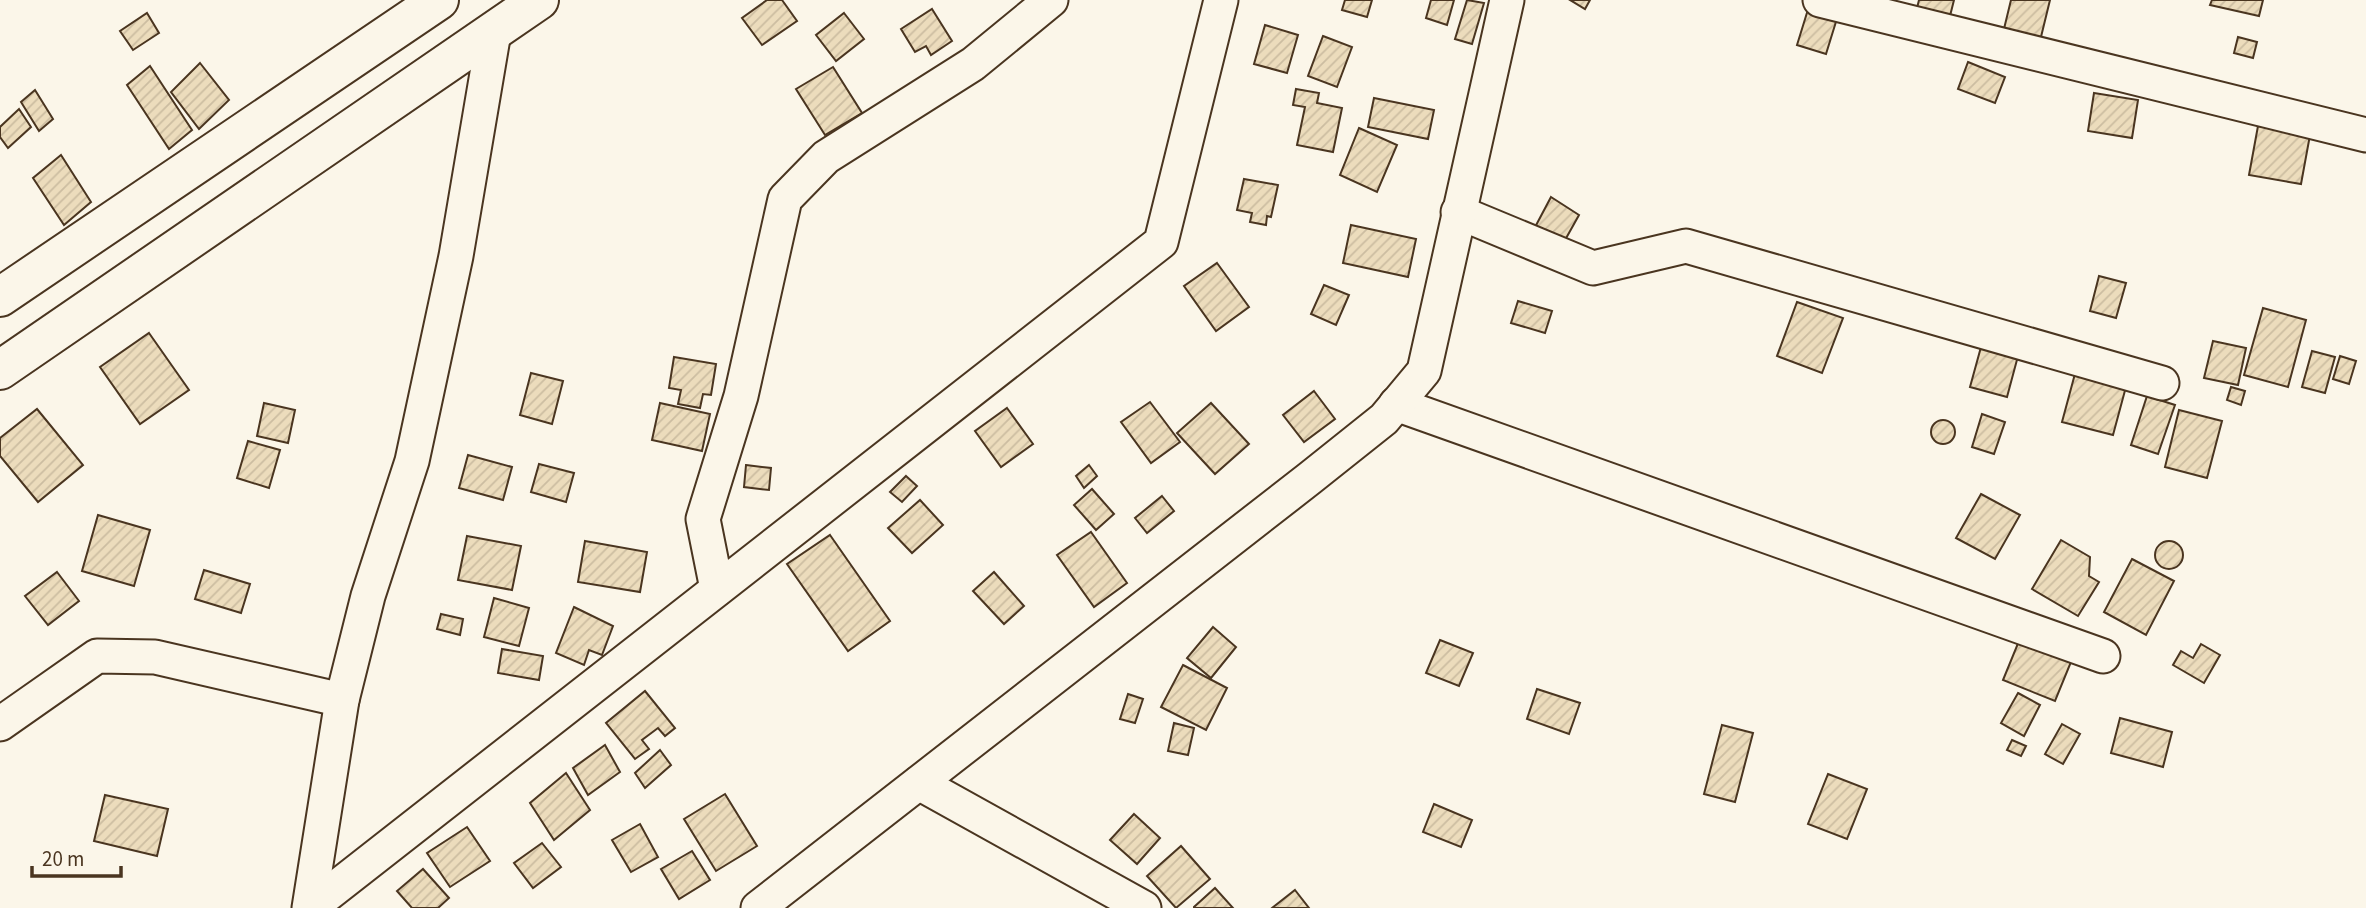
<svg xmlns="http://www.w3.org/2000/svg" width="2366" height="908" viewBox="0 0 2366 908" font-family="'Source Sans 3',sans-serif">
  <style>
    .building { fill: url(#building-hatch); stroke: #4a3520; stroke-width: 2 }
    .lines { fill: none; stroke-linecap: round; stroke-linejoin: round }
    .minor-casing { stroke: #4a3520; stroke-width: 37 }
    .major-casing { stroke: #4a3520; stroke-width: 42 }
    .minor { stroke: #fbf6e9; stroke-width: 33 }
    .major { stroke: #fbf6e9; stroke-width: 38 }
  </style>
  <defs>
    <pattern id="building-hatch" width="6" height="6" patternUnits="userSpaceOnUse" patternTransform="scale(1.75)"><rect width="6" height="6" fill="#ecdcbc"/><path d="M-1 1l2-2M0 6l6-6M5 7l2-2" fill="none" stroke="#ccbda1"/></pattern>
  </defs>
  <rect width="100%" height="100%" fill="#fbf6e9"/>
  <g class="building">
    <path d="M767 0H782L797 21 762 45 742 18Z"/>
    <path d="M1345 0H1372L1367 17 1342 10Z"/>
    <path d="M1431 0H1454L1447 25 1426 18Z"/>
    <path d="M1467 0 1484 3 1472 44 1455 39Z"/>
    <path d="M1570 0H1590L1585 9Z"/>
    <path d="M1919 0H1954L1950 16 1917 8Z"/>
    <path d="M2011 0H2050L2040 41 2003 33Z"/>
    <path d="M2212 0H2263L2259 16 2210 5Z"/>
    <path d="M1810 3 1839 12 1826 54 1797 45Z"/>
    <path d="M932 9 952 41 931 55 926 46 915 52 901 29Z"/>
    <path d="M147 13 159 33 133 50 120 31Z"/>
    <path d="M844 13 864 39 836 61 816 35Z"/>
    <path d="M1265 25 1298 35 1287 73 1254 64Z"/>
    <path d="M1323 36 1352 47 1337 87 1308 76Z"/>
    <path d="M2238 37 2257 42 2253 58 2234 53Z"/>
    <path d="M1968 62 2005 77 1995 103 1958 89Z"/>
    <path d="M200 63 229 100 199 129 171 92Z"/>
    <path d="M150 66 192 130 169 149 127 85Z"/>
    <path d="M833 67 862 113 825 135 796 89Z"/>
    <path d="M1296 89 1319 93 1317 103 1342 108 1333 152 1297 145 1305 107 1293 105Z"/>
    <path d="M35 90 53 119 39 131 21 102Z"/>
    <path d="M2094 93 2138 100 2132 138 2088 131Z"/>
    <path d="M1374 98 1434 110 1428 139 1368 127Z"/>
    <path d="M19 109 31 127 8 148 0 137V127Z"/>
    <path d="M2258 126 2310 135 2301 184 2249 175Z"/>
    <path d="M1359 128 1397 145 1377 192 1340 175Z"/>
    <path d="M61 155 91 202 64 225 33 178Z"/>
    <path d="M1244 179 1278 185 1271 217 1267 216 1266 225 1250 222 1252 213 1237 210Z"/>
    <path d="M1551 197 1579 215 1560 249 1533 231Z"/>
    <path d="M1351 225 1416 239 1408 277 1343 263Z"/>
    <path d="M1217 263 1249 307 1216 331 1184 286Z"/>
    <path d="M2099 276 2126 283 2116 318 2090 311Z"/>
    <path d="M1324 285 1349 295 1336 325 1311 314Z"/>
    <path d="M1518 301 1552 311 1545 333 1511 323Z"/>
    <path d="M1797 302 1843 318 1822 373 1777 356Z"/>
    <path d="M2263 308 2306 320 2288 387 2244 375Z"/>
    <path d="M149 333 189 390 140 424 100 367Z"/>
    <path d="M2213 341 2246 348 2238 385 2204 378Z"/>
    <path d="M1981 347 2018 356 2007 397 1970 387Z"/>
    <path d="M2312 351 2335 357 2325 393 2302 387Z"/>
    <path d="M2340 356 2356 361 2349 384 2333 379Z"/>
    <path d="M674 357 716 364 711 395 703 394 700 408 678 404 681 390 669 388Z"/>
    <path d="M2076 370 2127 383 2113 435 2062 422Z"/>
    <path d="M531 373 563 381 552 424 520 415Z"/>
    <path d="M2231 387 2245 391 2241 405 2227 400Z"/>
    <path d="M1314 391 1335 419 1304 442 1283 415Z"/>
    <path d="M2147 396 2175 405 2158 454 2131 445Z"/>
    <path d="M1150 402 1180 442 1151 463 1121 422Z"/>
    <path d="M264 403 295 410 288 443 257 436Z"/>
    <path d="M660 403 710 414 702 451 652 440Z"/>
    <path d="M1211 403 1249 444 1215 474 1177 433Z"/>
    <path d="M1007 408 1033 444 1001 467 975 431Z"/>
    <path d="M37 409 83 465 38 502 0 456V438Z"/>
    <path d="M2179 410 2222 421 2207 478 2165 467Z"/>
    <path d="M1982 414 2005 422 1994 454 1972 447Z"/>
    <circle cx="1943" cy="432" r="12"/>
    <path d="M248 441 280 450 269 488 237 478Z"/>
    <path d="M468 455 512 467 503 500 459 488Z"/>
    <path d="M539 464 574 473 566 502 531 492Z"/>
    <path d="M746 465 771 468 769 490 744 487Z"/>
    <path d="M1089 465 1097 476 1084 488 1076 476Z"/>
    <path d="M906 476 917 486 902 502 890 492Z"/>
    <path d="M1092 489 1114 514 1096 530 1074 505Z"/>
    <path d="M1981 494 2020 515 1995 559 1956 538Z"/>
    <path d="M1162 496 1174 511 1147 533 1135 518Z"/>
    <path d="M920 500 943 525 912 553 888 528Z"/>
    <path d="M98 515 150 530 134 586 82 571Z"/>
    <path d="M1091 532 1127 583 1094 607 1057 555Z"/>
    <path d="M830 535 890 621 848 651 787 564Z"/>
    <path d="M467 536 521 546 512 590 458 580Z"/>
    <path d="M2061 540 2090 557 2089 576 2099 582 2078 616 2032 589Z"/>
    <circle cx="2169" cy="555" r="14"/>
    <path d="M585 541 647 552 640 592 578 582Z"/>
    <path d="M2132 559 2174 581 2146 635 2104 612Z"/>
    <path d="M204 570 250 584 241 613 195 599Z"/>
    <path d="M57 572 79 601 48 625 25 596Z"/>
    <path d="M994 572 1024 606 1004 624 973 591Z"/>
    <path d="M494 598 529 608 519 646 484 637Z"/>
    <path d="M574 607 613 626 602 655 589 650 584 665 556 653Z"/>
    <path d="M441 614 463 619 460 635 437 629Z"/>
    <path d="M1213 627 1236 647 1211 678 1187 658Z"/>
    <path d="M2021 636 2073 657 2055 701 2003 680Z"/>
    <path d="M1440 640 1473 653 1459 686 1426 673Z"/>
    <path d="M2201 644 2220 655 2204 683 2173 665 2181 651 2193 658Z"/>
    <path d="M502 649 543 656 539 680 498 673Z"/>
    <path d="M1183 665 1227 688 1206 730 1161 707Z"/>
    <path d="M1537 689 1580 703 1569 734 1527 719Z"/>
    <path d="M645 691 675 728 665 736 658 728 642 740 649 749 635 759 606 723Z"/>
    <path d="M2018 693 2040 705 2024 736 2001 723Z"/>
    <path d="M1128 694 1143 699 1135 723 1120 719Z"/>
    <path d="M2120 718 2172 732 2163 767 2111 753Z"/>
    <path d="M1174 723 1194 728 1188 755 1168 751Z"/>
    <path d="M2062 724 2080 734 2063 764 2045 754Z"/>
    <path d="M1722 725 1753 733 1735 802 1704 794Z"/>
    <path d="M2012 740 2026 746 2021 756 2007 750Z"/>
    <path d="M605 745 620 772 588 795 573 768Z"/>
    <path d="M660 750 671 765 645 788 635 773Z"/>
    <path d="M566 773 590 810 554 840 530 803Z"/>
    <path d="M1828 774 1867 789 1847 839 1808 824Z"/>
    <path d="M725 794 757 846 716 871 684 819Z"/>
    <path d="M105 795 168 809 157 856 94 841Z"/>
    <path d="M1434 804 1472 820 1461 847 1423 832Z"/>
    <path d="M1134 814 1160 838 1137 864 1110 840Z"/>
    <path d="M640 824 658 857 631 872 612 840Z"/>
    <path d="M467 827 490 861 450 887 427 853Z"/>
    <path d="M542 843 561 867 533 888 514 863Z"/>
    <path d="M1181 846 1210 879 1176 908 1147 876Z"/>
    <path d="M692 851 710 880 679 899 661 869Z"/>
    <path d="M423 869 449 898 438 908H412L397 891Z"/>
    <path d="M1215 888 1233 908H1194V907Z"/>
    <path d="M1295 890 1309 908H1272Z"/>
  </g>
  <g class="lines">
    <defs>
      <g id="minor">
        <path d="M1820 0 2366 135"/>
        <path d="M1458 212 1593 268 1686 246 2162 383"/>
        <path d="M1396 404 2103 656"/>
        <path d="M717 589 703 519 741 396 785 199 826 157 973 64 1051 0"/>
        <path d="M0 724 97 656 155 657 342 700"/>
        <path d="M919 783 1144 908"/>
        <path d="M309 908 342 700 368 596 412 461 456 256 494 32"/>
        <path d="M310 908 1161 242 1221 0"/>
        <path d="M758 908 1310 478 1384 419 1424 371 1507 0"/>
      </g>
      <g id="major">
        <path d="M0 297 439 0"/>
        <path d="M0 370 539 0"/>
      </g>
    </defs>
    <use href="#minor" class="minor-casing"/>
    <use href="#major" class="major-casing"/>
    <use href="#minor" class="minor"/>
    <use href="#major" class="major"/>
  </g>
  <path d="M32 866v10h89v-10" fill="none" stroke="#4a3520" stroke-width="3.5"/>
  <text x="42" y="866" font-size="21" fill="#4a3520" stroke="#fbf6e9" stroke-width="5" paint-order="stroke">20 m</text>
</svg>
